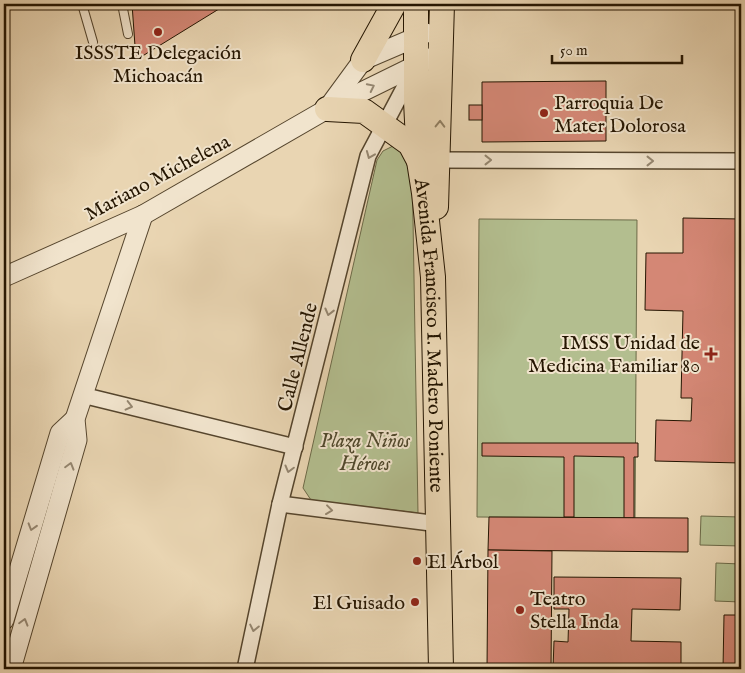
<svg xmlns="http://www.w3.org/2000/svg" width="745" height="673" viewBox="0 0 745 673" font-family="'IM FELL English',serif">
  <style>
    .green { fill: #b3be8f; stroke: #6c6a48 }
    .building { fill: #d48775; stroke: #241501 }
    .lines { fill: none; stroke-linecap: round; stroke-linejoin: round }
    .service-casing { stroke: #55452d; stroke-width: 10 }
    .minor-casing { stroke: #55452d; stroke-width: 18 }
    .tertiary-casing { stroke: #55452d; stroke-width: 21 }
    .primary-casing { stroke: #241501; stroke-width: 26 }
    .service { stroke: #f1e4cd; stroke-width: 8 }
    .minor { stroke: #f1e4cd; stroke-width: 15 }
    .tertiary { stroke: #f1e4cd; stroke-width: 19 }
    .primary { stroke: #e9d5b2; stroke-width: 24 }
    .oneway { stroke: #958771 }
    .oneway2 { stroke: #907f62 }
    .poi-dot { fill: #8f2418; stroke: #f1e4cd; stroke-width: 2 }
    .labels { text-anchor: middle; stroke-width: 4; stroke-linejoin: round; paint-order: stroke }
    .poi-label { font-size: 20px; fill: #241501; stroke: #f1e4cd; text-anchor: start }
    .street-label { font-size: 20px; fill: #241501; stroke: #f1e4cd }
    .park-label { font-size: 20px; font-style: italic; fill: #4f482c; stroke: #f1e4cd }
  </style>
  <rect width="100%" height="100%" fill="#e9d5b2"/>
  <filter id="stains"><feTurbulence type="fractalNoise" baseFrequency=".004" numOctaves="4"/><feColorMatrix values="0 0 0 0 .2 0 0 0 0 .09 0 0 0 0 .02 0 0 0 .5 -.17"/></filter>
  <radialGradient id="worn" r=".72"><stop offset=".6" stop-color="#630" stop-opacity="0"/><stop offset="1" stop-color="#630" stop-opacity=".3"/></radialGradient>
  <g class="green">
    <path d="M393 146 399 147 412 160 418 513 311 500 303 488 377 160 383 151Z"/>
    <path d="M479 219 637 220 635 518 477 517Z"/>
    <path d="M701 516 741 517V546L700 545Z"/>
    <path d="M716 563 741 564V602L715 601Z"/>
  </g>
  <g class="building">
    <path d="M132 4H227L136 60Z"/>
    <path d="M606 81V141L482 142V82Z"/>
    <rect x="469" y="105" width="13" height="15"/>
    <path d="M683 218 741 219V463L655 461 656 420 691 421 692 398H681L683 311 645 310 646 253H683Z"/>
    <path d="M482 443H638V457H634V518H624V457L574 456V517H564V457L482 456Z"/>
    <path d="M489 517 688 518V552L488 550Z"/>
    <path d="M488 550 552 551 551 669H487Z"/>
    <path d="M554 577 681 578 680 610 632 609 631 641 681 642V669H553L554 641 568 642 569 609H554Z"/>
    <path d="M724 615H741V669H723Z"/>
  </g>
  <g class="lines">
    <defs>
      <g id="service">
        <path d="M82 4 93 42"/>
        <path d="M122 4 128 34"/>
      </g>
      <g id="minor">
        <path d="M439 160 741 161"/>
        <path d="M82 395 295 447"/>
        <path d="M280 504 439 524"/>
        <path d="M245 669 280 504 368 156 413 71"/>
      </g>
      <g id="tertiary">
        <path d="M330 105 363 60 426 33"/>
        <path d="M4 277 143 215 327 109 441 53"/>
        <path d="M4 620 60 433 75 419"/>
        <path d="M11 669 77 440 75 419 143 215"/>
      </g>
      <g id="primary">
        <path id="s1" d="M416 4V101L419 161 424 193 433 277 441 669"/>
        <path d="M363 60 394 4"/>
        <path d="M327 109 364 111 410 144 419 161"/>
        <path d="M436 207 442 4"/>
      </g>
    </defs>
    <use href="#service" class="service-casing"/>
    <use href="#minor" class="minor-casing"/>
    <use href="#tertiary" class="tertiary-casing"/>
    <use href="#primary" class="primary-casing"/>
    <use href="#service" class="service"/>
    <use href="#minor" class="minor"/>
    <use href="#tertiary" class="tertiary"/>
    <use href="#primary" class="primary"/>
  </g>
  <defs><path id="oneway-chevron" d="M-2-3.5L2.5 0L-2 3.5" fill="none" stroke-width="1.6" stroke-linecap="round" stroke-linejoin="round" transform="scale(1.25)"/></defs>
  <g class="oneway">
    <use href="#oneway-chevron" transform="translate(371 87) rotate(-26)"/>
    <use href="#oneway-chevron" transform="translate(370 155) rotate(112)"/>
    <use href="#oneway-chevron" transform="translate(488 160)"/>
    <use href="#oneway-chevron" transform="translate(650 161)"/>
    <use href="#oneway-chevron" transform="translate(329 312) rotate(104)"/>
    <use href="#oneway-chevron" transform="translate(129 406) rotate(14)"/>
    <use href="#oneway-chevron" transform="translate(70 466) rotate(-74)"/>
    <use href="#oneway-chevron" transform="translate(289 469) rotate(105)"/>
    <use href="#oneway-chevron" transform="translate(329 510) rotate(7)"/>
    <use href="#oneway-chevron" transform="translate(32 527) rotate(107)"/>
    <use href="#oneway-chevron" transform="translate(24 622) rotate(-74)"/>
    <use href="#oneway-chevron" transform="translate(254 628) rotate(102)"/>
  </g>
  <use class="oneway2" href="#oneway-chevron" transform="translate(440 124) rotate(-89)"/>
  <g class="poi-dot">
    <circle cx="158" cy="32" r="5"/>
    <circle cx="544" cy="113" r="5"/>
    <path d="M708.5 346.5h5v5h5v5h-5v5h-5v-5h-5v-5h5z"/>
    <circle cx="417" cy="561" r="5"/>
    <circle cx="415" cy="602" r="5"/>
    <circle cx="520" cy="610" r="5"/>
  </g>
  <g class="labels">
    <g class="poi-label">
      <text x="158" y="59" text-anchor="middle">ISSSTE Delegación<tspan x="158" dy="23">Michoacán</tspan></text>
      <text x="554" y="109">Parroquia De<tspan x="554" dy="23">Mater Dolorosa</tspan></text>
      <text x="700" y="349" text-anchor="end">IMSS Unidad de<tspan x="700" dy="23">Medicina Familiar 80</tspan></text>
      <text x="427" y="568">El Árbol</text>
      <text x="530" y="605">Teatro<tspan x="530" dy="23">Stella Inda</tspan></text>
      <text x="405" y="609" text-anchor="end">El Guisado</text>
    </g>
    <g class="street-label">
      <text transform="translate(157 177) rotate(-28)" y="7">Mariano Michelena</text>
      <text dy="7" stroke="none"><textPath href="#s1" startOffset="332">Avenida Francisco I. Madero Poniente</textPath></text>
      <text transform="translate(297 357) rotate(-76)" y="7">Calle Allende</text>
    </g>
    <g class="park-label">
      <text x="365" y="447">Plaza Niños<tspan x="365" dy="23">Héroes</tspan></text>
    </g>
  </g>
  <rect width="745" height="673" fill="none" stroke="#e9d5b2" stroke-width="20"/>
  <rect x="5" y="5" width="735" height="663" fill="none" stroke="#241501" stroke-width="2.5"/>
  <rect x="10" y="10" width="725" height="653" fill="none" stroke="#241501"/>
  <path d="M552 55v8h130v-8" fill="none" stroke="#241501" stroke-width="2.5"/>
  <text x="560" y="55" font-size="15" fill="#241501" stroke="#f1e4cd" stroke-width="4" paint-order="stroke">50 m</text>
  <rect width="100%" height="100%" filter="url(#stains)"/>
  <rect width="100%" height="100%" fill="url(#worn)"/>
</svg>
